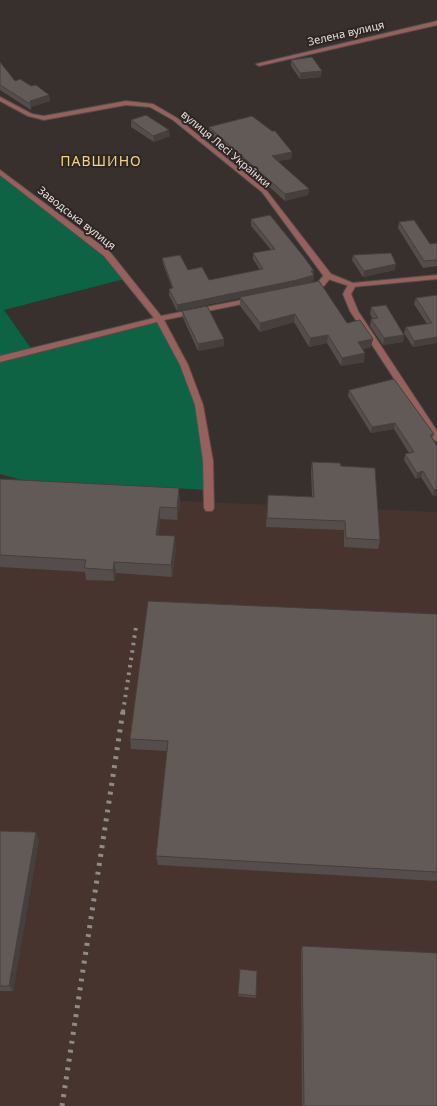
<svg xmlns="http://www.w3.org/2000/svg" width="437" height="1106" viewBox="0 0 437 1106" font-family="'Noto Sans',sans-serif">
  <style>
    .industrial { fill: #47342e }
    .green { fill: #0d6344 }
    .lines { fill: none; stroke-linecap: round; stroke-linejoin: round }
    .minor-casing { stroke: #534c49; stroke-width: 2 }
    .tertiary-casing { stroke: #534c49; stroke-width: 2 }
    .minor { fill: #96605d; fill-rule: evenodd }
    .tertiary { fill: #96605d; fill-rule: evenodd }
    .rail-far1 { stroke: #908b88; stroke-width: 4; stroke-dasharray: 2.5 5; stroke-linecap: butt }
    .rail { stroke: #908b88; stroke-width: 5; stroke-dasharray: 3 6; stroke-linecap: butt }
    .wall { fill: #544d4b }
    .shaded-wall { fill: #453f3d }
    .building { fill: #625a57; stroke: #453f3d }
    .labels { text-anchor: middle; stroke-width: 4; stroke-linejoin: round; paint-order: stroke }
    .far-street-label { font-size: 11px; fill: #e3dfdd; stroke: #2d2623 }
    .far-quarter-label { font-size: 14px; letter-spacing: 1px; fill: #f2d488; stroke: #2d2623 }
  </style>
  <rect width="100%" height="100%" fill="#37302d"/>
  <path class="industrial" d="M0 493 437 512V1106H0Z"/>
  <path class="green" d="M0 172 107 254 128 278 4 310 32 350 159 319 199 405 208 490 22 480 0 474Z"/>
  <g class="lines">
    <defs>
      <g id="minor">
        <path d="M437 21V25L259 66 256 64Z"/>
        <path d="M0 170 110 252 161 316 252 298 256 300 252 302 164 320 188 365 203 405 213 461 214 508 212 511H206L204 508 203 461 195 405 180 365 157 322 0 362V356L154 318 104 256 0 175Z"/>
        <path d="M325 274H331L332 276 324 286 305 290V286L318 282Z"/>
        <path d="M349 283H352L356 285 351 294 358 311 437 431V441L434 440 350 311 343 294Z"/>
      </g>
      <path id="tertiary" d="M0 97 32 114 44 116 126 101 153 104 177 118 266 190 331 274 353 283 437 275V279L352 287 325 278 262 192 173 120 150 107 126 105 44 120 28 116 0 101Z"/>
    </defs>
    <use href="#minor" class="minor-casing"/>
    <use href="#tertiary" class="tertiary-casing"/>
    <use href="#minor" class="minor"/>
    <use href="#tertiary" class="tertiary"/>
    <path class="rail-far1" d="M123 712 136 627"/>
    <path class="rail" d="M62 1106 123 711"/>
  </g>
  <g class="wall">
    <path d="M291 60 321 77 300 79 291 66Z"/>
    <path d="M0 62 15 81 31 86 49 95 50 101 31 107V110L0 90Z"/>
    <path d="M131 120 170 136 154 142 131 127Z"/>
    <path d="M209 127 292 152 291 159 277 161 309 189 308 195 285 201 210 134Z"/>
    <path d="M251 219 314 275 313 281 307 283 371 347 363 349 364 362 341 366 327 343 309 347 294 322 260 332 240 306V298L177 311 169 295V289L172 288 163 264 162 258 209 280 260 270 253 259V253L271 250 251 226Z"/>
    <path d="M399 222 430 244 437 243V266L423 268 398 228Z"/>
    <path d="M353 255 395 270 363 277 352 260Z"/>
    <path d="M437 295V343L413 347 404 333 406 327 427 324 414 304 416 298Z"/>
    <path d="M371 307 404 335 403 342 383 345 370 326 371 319H373L370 314Z"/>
    <path d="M182 311 224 346 198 351 183 318Z"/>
    <path d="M349 390 434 434 432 439 437 495 433 496 421 477 416 479 404 460 405 454 409 453 394 429 371 433 348 396Z"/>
    <path d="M312 462 341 466 380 540 378 549 344 547V530L266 527 268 495 312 497 311 471Z"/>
    <path d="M0 479 180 501 177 520 160 519 158 535 176 548 172 577 116 573 114 581 86 580 85 572 0 567Z"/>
    <path d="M437 614V881L158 865 156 856 167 751 131 749 130 739Z"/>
    <path d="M0 831 39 839 13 991H0Z"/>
    <path d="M302 946 437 1106H302L301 953Z"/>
    <path d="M240 969 257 971 256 998 238 996Z"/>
  </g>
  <g class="shaded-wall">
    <path d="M322 71 321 77 300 79V73Z"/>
    <path d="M49 95 50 101 31 107V110L30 101Z"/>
    <path d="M169 130 170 136 154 142 153 136Z"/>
    <path d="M292 152 291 159 271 162 272 156Z"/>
    <path d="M309 189 308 195 285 201V194Z"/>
    <path d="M396 264 395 270 363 277 364 271Z"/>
    <path d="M314 271 313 281 297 286 177 311V305Z"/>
    <path d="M295 314 294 322 260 332V323Z"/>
    <path d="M328 335 327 343 309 347 310 338Z"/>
    <path d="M404 335 403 342 383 345 384 338Z"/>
    <path d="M437 337V343L413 347 414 341Z"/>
    <path d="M224 339V346L198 351V344Z"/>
    <path d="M373 339 371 347 357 350 358 342Z"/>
    <path d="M365 353 364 362 341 366 342 358Z"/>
    <path d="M395 423 394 429 371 433 372 427Z"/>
    <path d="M423 471 421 477 416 479 417 473Z"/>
    <path d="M179 488 180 501 177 520V508Z"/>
    <path d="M437 489V495L433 496 434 490Z"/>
    <path d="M160 507V519L157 547 156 535Z"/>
    <path d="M175 536 176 548 172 577 171 565Z"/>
    <path d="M114 562 116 573 114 581 113 570Z"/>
    <path d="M36 832 39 839 13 991 9 986Z"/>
  </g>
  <g class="building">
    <path d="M312 57 322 71 300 73 291 60Z"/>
    <path d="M0 62 15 81 20 79 31 86 36 85 49 95 30 101V104L0 85Z"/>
    <path d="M146 115 169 130 153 136 131 120Z"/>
    <path d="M252 116 272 131H275L292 152 272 156 309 189 285 194 209 127Z"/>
    <path d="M270 215 304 257 314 271H311L314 275 297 280 177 305 169 289 173 288 162 258 180 255 188 270 202 267 209 280 263 269 253 253 275 249 251 219Z"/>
    <path d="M414 220 430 244 437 243V260L424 261 399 222Z"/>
    <path d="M391 253 396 264 364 271 353 255Z"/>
    <path d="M319 281 347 323 360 320 373 339 358 342 365 353 342 358 328 335 310 338 295 314 260 323 240 297Z"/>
    <path d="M437 295V337L414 341 406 327 432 323 416 298Z"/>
    <path d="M386 305 404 335 384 338 371 319 378 318 371 307Z"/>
    <path d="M207 306 224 339 198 344 182 311Z"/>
    <path d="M394 379 434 434 430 435 437 446V489L434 490 423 471 417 473 405 454 414 452 395 423 372 427 349 390Z"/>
    <path d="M312 462 340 463 341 466 375 468 380 540 346 538 345 521 267 518 268 495 314 497Z"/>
    <path d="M0 479 179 488 177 508 160 507 156 535 175 536 171 565 114 562 113 570 84 568 86 560 0 555Z"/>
    <path d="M148 601 437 614V872L156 856 168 741 130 739Z"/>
    <path d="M0 831 36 832 9 986H0Z"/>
    <path d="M302 946 437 953V1106H304Z"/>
    <path d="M240 969 257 971 256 996 238 994Z"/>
  </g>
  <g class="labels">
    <g class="far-street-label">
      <text transform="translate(346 33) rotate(-13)" y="4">Зелена вулиця</text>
      <text transform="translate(226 149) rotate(40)" y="4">вулиця Лесі Українки</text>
      <text transform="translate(77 218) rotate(38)" y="4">Заводська вулиця</text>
    </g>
    <g class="far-quarter-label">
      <text x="101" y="166">ПАВШИНО</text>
    </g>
  </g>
</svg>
